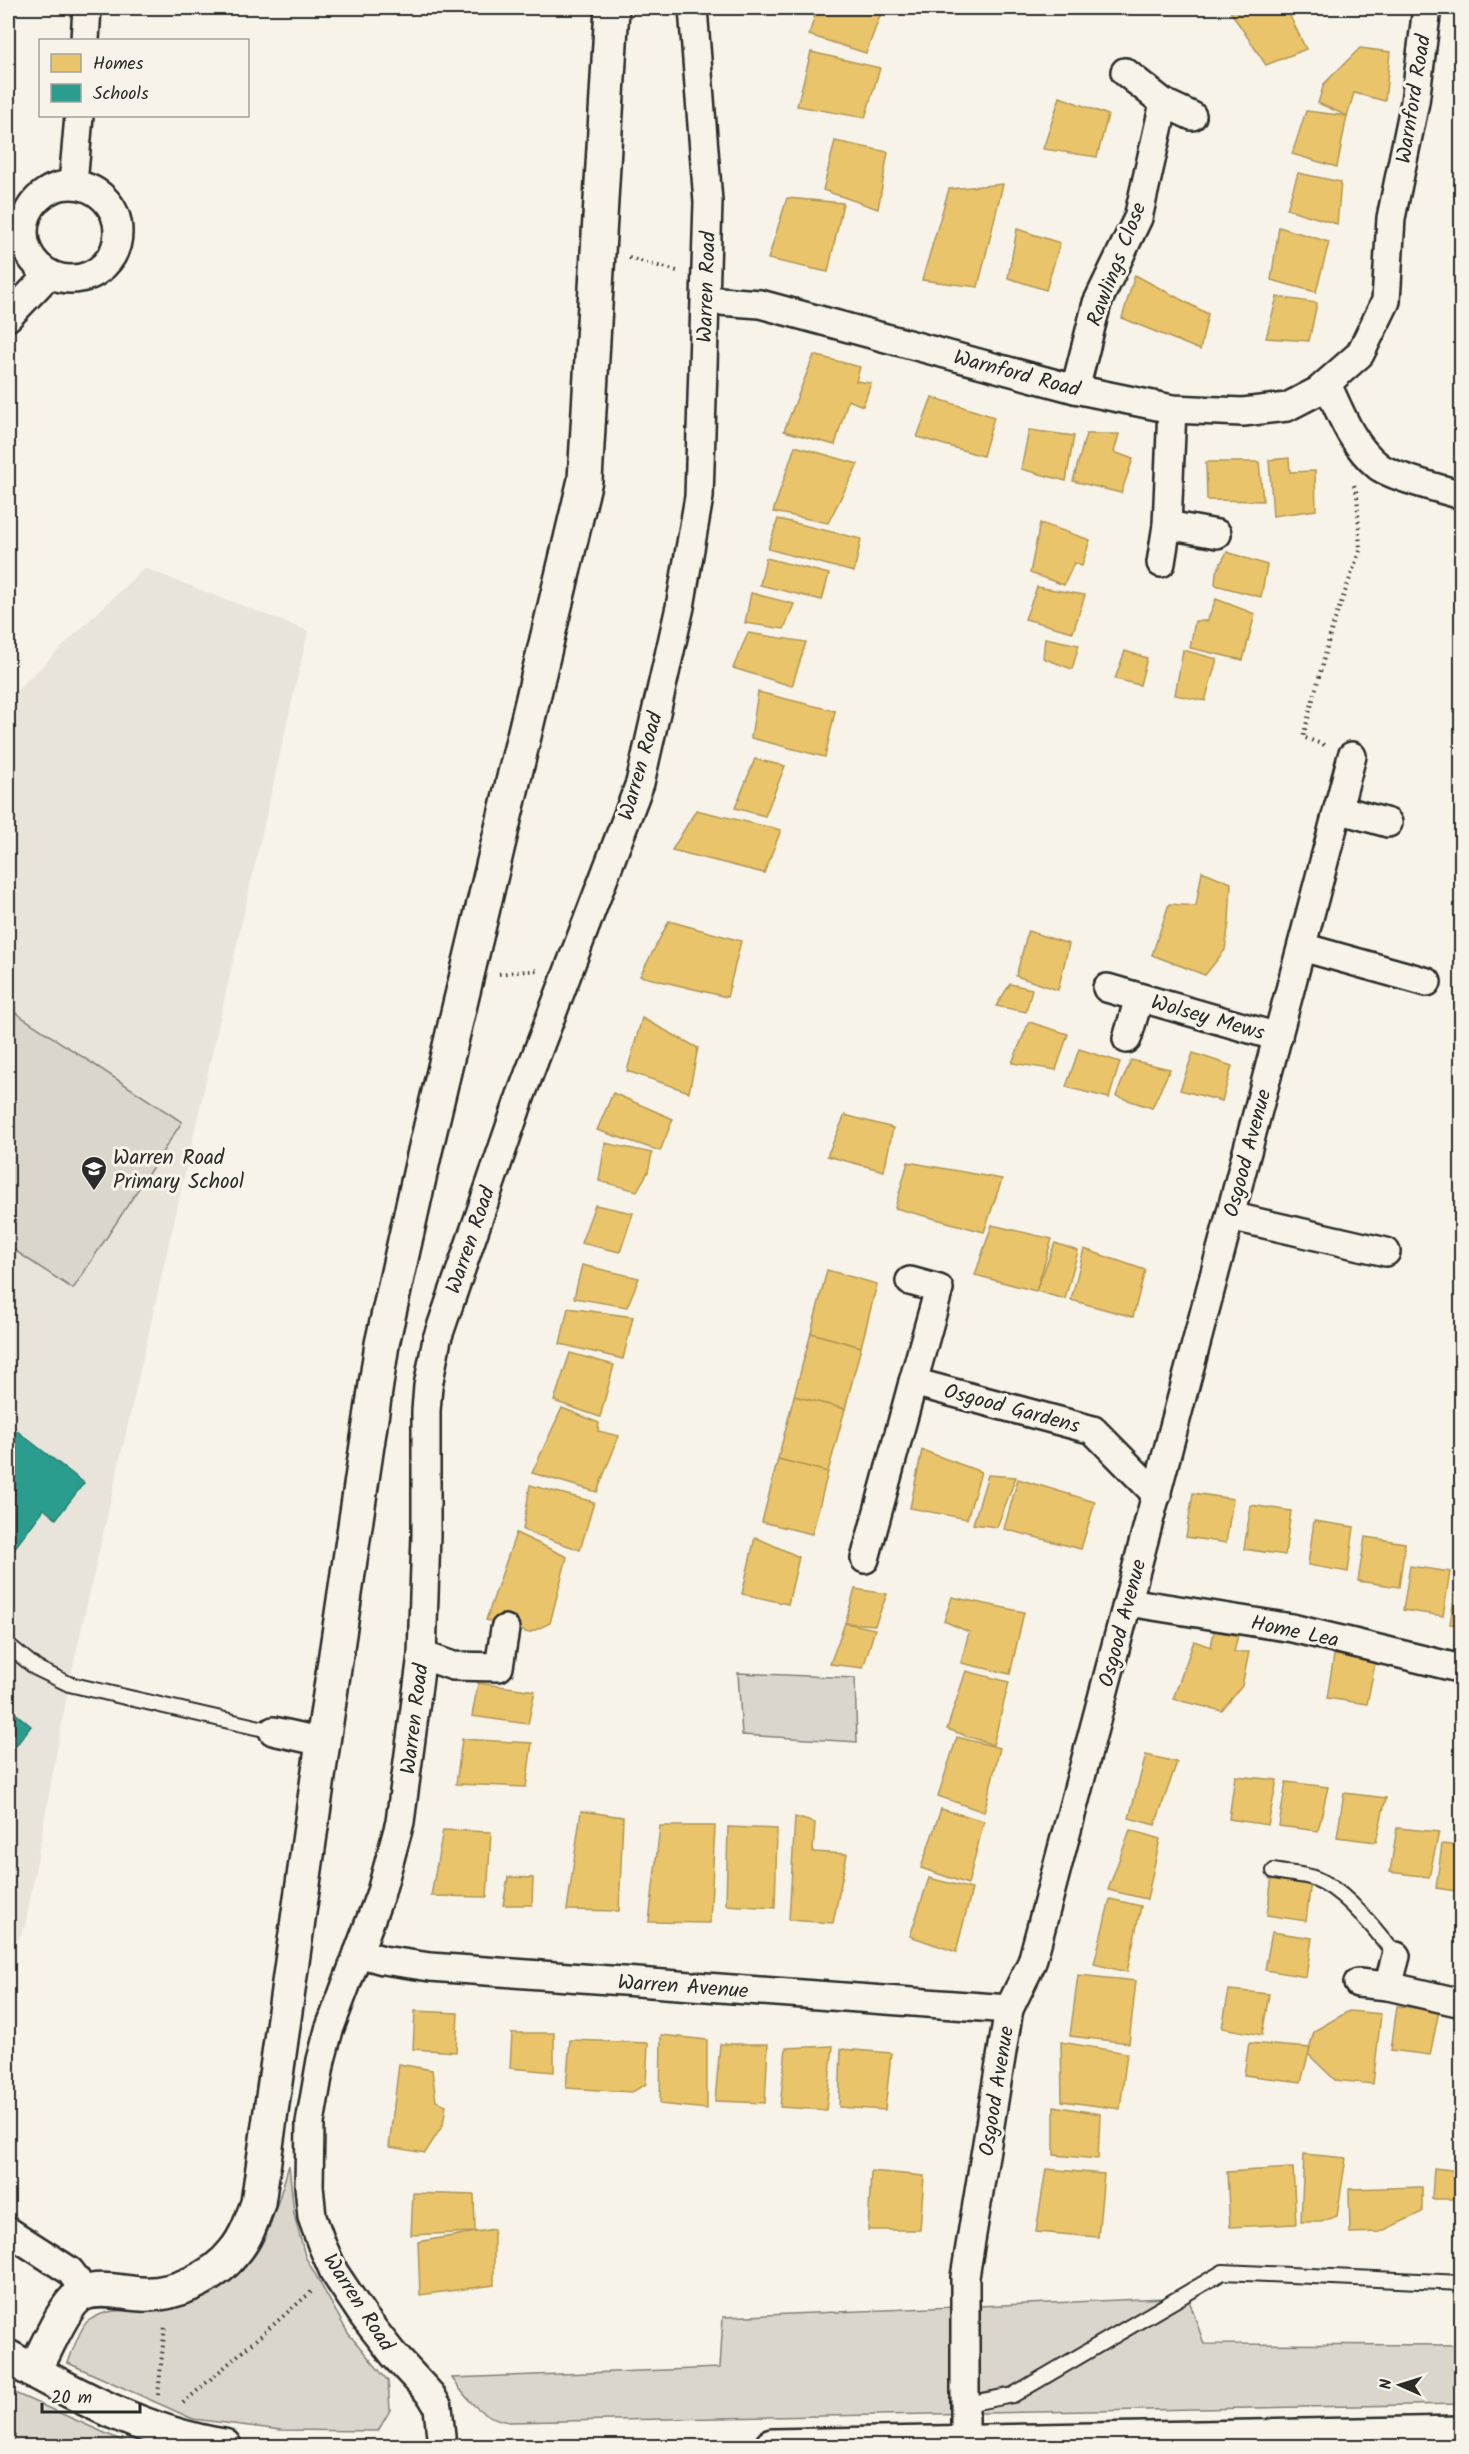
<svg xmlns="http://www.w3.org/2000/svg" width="1469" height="2454" viewBox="0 0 1469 2454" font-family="Kalam,sans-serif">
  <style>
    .built { fill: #e8e4da }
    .green { fill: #dad6cc; stroke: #82807c; stroke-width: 1.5 }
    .homes { fill: #e9c46a; stroke: #b09657; stroke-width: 1.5 }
    .schools { fill: #2a9d8f; stroke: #2a7b71; stroke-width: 1.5 }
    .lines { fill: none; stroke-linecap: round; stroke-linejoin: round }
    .service-casing { stroke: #2b2b2b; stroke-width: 18 }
    .minor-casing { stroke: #2b2b2b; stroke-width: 32 }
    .tertiary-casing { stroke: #2b2b2b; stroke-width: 38 }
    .primary-casing { stroke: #2b2b2b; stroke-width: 38 }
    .path { stroke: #2b2b2b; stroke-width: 4; stroke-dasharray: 1.5 4.5; stroke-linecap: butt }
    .service { stroke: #f7f3e8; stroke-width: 14 }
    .minor { stroke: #f7f3e8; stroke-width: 27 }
    .tertiary { stroke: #f7f3e8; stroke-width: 33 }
    .primary { stroke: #f7f3e8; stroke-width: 33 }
    .labels { text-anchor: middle; stroke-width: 6; stroke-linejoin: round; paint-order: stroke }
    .street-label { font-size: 21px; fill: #2b2b2b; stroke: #f7f3e8 }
    .poi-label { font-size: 21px; fill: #2b2b2b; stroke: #f7f3e8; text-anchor: start }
  </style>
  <rect width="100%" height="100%" fill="#f7f3e8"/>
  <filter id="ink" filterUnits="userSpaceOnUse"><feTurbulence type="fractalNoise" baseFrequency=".0167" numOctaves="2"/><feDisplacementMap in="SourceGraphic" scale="12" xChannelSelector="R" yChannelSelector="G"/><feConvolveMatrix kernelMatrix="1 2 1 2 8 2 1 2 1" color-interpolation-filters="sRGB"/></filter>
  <g filter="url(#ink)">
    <path class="built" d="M144 568 308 631 69 1684 25 1927 8 1957V699Z"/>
    <g class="green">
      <path d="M8 1008 182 1122 73 1289 8 1246Z"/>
      <path d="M738 1673 855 1678 857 1742 742 1735Z"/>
      <path d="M289 2165 294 2214 305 2256 348 2333 388 2381 390 2410 378 2431 281 2430 193 2419 68 2363C72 2353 80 2327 88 2321 113 2304 131 2313 158 2311 195 2308 233 2285 255 2255 269 2237 282 2189 289 2165Z"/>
      <path d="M1188 2297 1204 2344 1462 2345 1461 2404 509 2422C481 2418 467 2400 452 2378L720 2368 723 2317Z"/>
      <path d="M8 2390 134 2446H8Z"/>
    </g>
    <g class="homes">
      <path d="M817 8H883L866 53 809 35Z"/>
      <path d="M1228 8H1286L1306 49 1266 65Z"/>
      <path d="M1360 48 1390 52 1385 101 1354 93 1347 116 1318 103 1324 84Z"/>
      <path d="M811 52 880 68 865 118 797 106Z"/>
      <path d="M1060 97 1108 115 1097 157 1043 149Z"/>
      <path d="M1306 111 1347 116 1337 167 1292 154Z"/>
      <path d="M835 141 888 152 878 209 823 190Z"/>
      <path d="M1298 173 1341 182 1337 224 1287 209Z"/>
      <path d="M1003 184 978 287 922 280 949 189Z"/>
      <path d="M787 198 843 203 828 272 768 259Z"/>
      <path d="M1279 227 1329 242 1316 292 1271 280Z"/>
      <path d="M1017 229 1060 243 1046 290 1008 278Z"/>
      <path d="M1135 275 1208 314 1200 350 1122 318Z"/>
      <path d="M1277 297 1317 303 1309 341 1266 338Z"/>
      <path d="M814 355 860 367 856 381 871 383 863 406 848 400 835 445 784 431Z"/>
      <path d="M932 397 994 417 983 456 917 437Z"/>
      <path d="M1029 430 1074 436 1066 481 1021 469Z"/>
      <path d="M1086 434H1119L1114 452 1133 459 1121 493 1073 481Z"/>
      <path d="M795 446 858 464 828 523 773 512Z"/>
      <path d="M1289 458 1290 472 1315 471 1316 510 1273 516 1269 460Z"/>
      <path d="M1206 462H1259L1263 501 1207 500Z"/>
      <path d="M778 519 861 539 854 572 768 549Z"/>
      <path d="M1040 523 1090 540 1082 566 1074 563 1064 585 1030 573Z"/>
      <path d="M1227 552 1267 565 1261 597 1215 585 1216 572Z"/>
      <path d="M766 558 829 574 822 600 760 585Z"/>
      <path d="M1037 587 1085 595 1073 632 1025 619Z"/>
      <path d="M751 593 794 604 784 629 745 623Z"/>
      <path d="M1216 599 1255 614 1243 660 1190 648 1195 621H1207Z"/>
      <path d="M748 633 806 642 792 686 733 668Z"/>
      <path d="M1045 638 1079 645 1072 669 1043 658Z"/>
      <path d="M1183 650 1217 659 1205 701 1175 695Z"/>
      <path d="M1125 651 1147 658 1140 685 1115 679Z"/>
      <path d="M758 692 835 711 825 757 751 738Z"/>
      <path d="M755 759 785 766 765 816 735 808Z"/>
      <path d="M696 810 781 830 764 873 672 850Z"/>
      <path d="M1202 871 1231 883 1229 922 1225 950 1205 975 1152 955 1169 904 1196 906Z"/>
      <path d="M669 921 741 941 727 997 640 976Z"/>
      <path d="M1028 931 1069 944 1058 990 1016 976Z"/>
      <path d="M1010 984 1032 989 1026 1012 996 1006Z"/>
      <path d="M642 1018 698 1048 689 1092 627 1071Z"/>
      <path d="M1029 1022 1068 1034 1056 1070 1012 1063Z"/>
      <path d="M1079 1049 1120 1062 1109 1098 1066 1087Z"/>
      <path d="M1193 1053 1232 1066 1222 1101 1180 1090Z"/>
      <path d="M1131 1060 1170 1069 1152 1108 1116 1096Z"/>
      <path d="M613 1093 673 1119 660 1151 597 1130Z"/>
      <path d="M845 1115 893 1128 884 1171 827 1156Z"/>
      <path d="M605 1143 652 1153 648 1172 637 1191 599 1181Z"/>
      <path d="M908 1162 1002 1179 984 1232 895 1208Z"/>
      <path d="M595 1205 633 1213 620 1252 581 1243Z"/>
      <path d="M992 1225 1052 1239 1036 1291 975 1275Z"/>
      <path d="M1055 1243 1078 1251 1065 1299 1036 1291Z"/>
      <path d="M1084 1249 1145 1270 1133 1317 1071 1300Z"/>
      <path d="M582 1265 639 1278 627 1307 574 1298Z"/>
      <path d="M827 1270 877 1284 861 1347 811 1333Z"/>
      <path d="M568 1308 633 1317 623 1359 560 1344Z"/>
      <path d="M811 1333 861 1347 845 1409 794 1396Z"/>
      <path d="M570 1353 614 1365 600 1417 554 1401Z"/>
      <path d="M794 1396 845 1409 828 1472 778 1459Z"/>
      <path d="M562 1408 599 1423 598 1431 619 1436 597 1492 532 1473Z"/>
      <path d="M922 1450 981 1472 967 1519 910 1508Z"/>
      <path d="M778 1459 828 1472 812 1534 762 1522Z"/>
      <path d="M988 1475 1016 1477 997 1527 973 1524Z"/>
      <path d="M1018 1479 1095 1502 1081 1549 1004 1529Z"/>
      <path d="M530 1485 594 1502 580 1550 523 1530Z"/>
      <path d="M1193 1493 1233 1499 1226 1543 1186 1537Z"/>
      <path d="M1251 1505 1291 1511 1285 1555 1244 1549Z"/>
      <path d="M1314 1521 1354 1527 1348 1572 1308 1565Z"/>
      <path d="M516 1533 567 1557 550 1623 529 1633 486 1620Z"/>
      <path d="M755 1537 799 1557 788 1604 742 1594Z"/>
      <path d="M1365 1537 1405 1543 1399 1587 1358 1581Z"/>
      <path d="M1410 1566 1450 1572 1443 1616 1403 1610Z"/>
      <path d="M1457 1580 1462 1581V1626L1450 1624Z"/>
      <path d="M855 1589 887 1594 875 1625 845 1623Z"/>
      <path d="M952 1597 1024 1612 1010 1674 961 1663 969 1632 944 1621Z"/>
      <path d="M845 1623 875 1629 863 1668 830 1664Z"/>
      <path d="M1214 1631 1238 1635 1234 1652H1249L1242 1686 1222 1711 1173 1699 1194 1641 1211 1647Z"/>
      <path d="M1334 1655 1376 1659 1367 1704 1327 1698Z"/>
      <path d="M966 1671 1009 1682 993 1745 947 1729Z"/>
      <path d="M478 1683 535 1691 528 1724 472 1716Z"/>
      <path d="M957 1737 1000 1748 984 1812 938 1796Z"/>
      <path d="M462 1739 532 1743 526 1787 456 1784Z"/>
      <path d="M1146 1755 1177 1762 1155 1825 1129 1818Z"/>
      <path d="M1459 1757H1462V1803L1453 1801Z"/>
      <path d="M1235 1776 1277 1780 1268 1825 1229 1819Z"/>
      <path d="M1286 1782 1328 1787 1318 1831 1279 1826Z"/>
      <path d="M1344 1793 1386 1798 1376 1842 1337 1837Z"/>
      <path d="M941 1809 984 1821 968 1884 921 1868Z"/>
      <path d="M581 1811 623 1817 619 1911 567 1910Z"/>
      <path d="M795 1817 815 1823 813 1852 847 1854 833 1923 789 1920Z"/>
      <path d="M660 1826H715L710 1923 649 1922Z"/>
      <path d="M728 1827 777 1829 775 1908 726 1905Z"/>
      <path d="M1397 1828 1439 1832 1429 1877 1390 1872Z"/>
      <path d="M443 1830 491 1832 487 1897 431 1896Z"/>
      <path d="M1130 1830 1160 1839 1147 1899 1108 1890Z"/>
      <path d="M1442 1844 1462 1846V1892L1436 1888Z"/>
      <path d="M1272 1876 1311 1881 1306 1921 1267 1915Z"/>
      <path d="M508 1877 533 1878 532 1905H503Z"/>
      <path d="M929 1878 972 1889 956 1952 910 1936Z"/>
      <path d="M1110 1899 1141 1906 1127 1972 1094 1964Z"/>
      <path d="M1272 1932 1312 1938 1306 1977 1265 1970Z"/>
      <path d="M1078 1975 1136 1981 1129 2043 1070 2036Z"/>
      <path d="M1229 1990 1269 1994 1262 2035 1222 2028Z"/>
      <path d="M1397 2006 1439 2011 1430 2055 1391 2050Z"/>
      <path d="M415 2011 458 2013 456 2052 413 2049Z"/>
      <path d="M1349 2011 1381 2014 1373 2084 1335 2080 1308 2054 1314 2031Z"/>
      <path d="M512 2033H554V2072L510 2068Z"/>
      <path d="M661 2035 707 2040V2109L660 2104Z"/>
      <path d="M570 2040 648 2043 646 2084 632 2092 566 2088Z"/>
      <path d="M1061 2042 1127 2053 1120 2109 1062 2101Z"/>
      <path d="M1249 2043 1310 2048 1301 2082 1244 2075Z"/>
      <path d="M720 2044H768L765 2103 715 2101Z"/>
      <path d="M833 2046 826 2110 780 2107 786 2048Z"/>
      <path d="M841 2049 891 2053 885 2110 839 2107Z"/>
      <path d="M399 2064 432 2070 436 2101 446 2105 443 2125 425 2153 389 2147Z"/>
      <path d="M1054 2106 1100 2114 1098 2159 1054 2155Z"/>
      <path d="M1304 2154 1346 2158 1337 2216 1321 2222H1301Z"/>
      <path d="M1293 2168 1296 2224 1230 2227 1227 2172Z"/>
      <path d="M1434 2168 1460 2171V2199H1432Z"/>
      <path d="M1046 2169 1104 2174 1098 2237 1036 2232Z"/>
      <path d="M871 2171 924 2176 920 2230H868Z"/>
      <path d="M1422 2187V2212L1380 2232 1350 2233 1349 2189Z"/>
      <path d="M413 2193 474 2195 475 2232 411 2235Z"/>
      <path d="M494 2229V2285L420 2295 418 2242Z"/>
    </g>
    <g class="schools">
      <path d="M8 1424 84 1483 56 1519 44 1509 8 1557Z"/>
      <path d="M8 1707 31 1726 8 1756Z"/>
    </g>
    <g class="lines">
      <defs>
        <g id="service">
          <path d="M8 1645 36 1668 69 1684 273 1731"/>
          <path d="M1274 1871C1288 1874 1304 1874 1316 1879 1345 1890 1378 1932 1396 1956"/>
          <path d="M966 2404 1013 2395 1223 2272 1462 2283"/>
        </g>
        <g id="minor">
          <path d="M85 40 87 8"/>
          <path d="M1125 72 1164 103 1192 116"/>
          <path d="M73 184 79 116"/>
          <circle cx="71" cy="232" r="47"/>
          <path d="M706 300 760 304 1075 389 1172 409 1243 412 1287 407 1318 391 1360 354 1386 301 1391 218 1415 102 1427 8"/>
          <path d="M8 317 49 274"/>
          <path d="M1327 384C1341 414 1352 445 1378 466 1390 476 1444 490 1462 495"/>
          <path d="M1075 389 1097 303 1138 218 1164 103"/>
          <path d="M1167 525 1217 534"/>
          <path d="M1161 563 1167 525 1172 409"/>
          <path d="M1338 809 1388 823"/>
          <path d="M1302 947 1427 982"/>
          <path d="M1107 988 1278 1037"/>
          <path d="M1127 1039 1139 998"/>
          <path d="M1230 1216 1386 1252"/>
          <path d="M910 1281 939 1289 913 1382"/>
          <path d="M865 1559 913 1382 1093 1430 1157 1495"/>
          <path d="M1128 1602 1292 1628 1462 1669"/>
          <path d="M422 1655 453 1666 499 1667 505 1629"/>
          <path d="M273 1731 323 1742"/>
          <path d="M358 1953 383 1960 430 1967 1009 2009"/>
          <path d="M1358 1983 1388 1986 1462 2003"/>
          <path d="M1388 1986 1396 1956"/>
          <path d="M8 2231 70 2271 76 2279 81 2295"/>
          <path d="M965 2443V2277L1009 2009 1032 1962 1352 756"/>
          <path d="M442 2446 438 2407 431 2395 393 2354 364 2317 334 2272 322 2245 312 2217 309 2186 310 2123 321 2060 329 2030 381 1892 400 1822 422 1655 426 1535V1411L428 1386 437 1339 521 1095 640 783 680 607 699 497 708 202 693 8"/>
        </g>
        <path id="tertiary" d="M34 2372C44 2354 64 2303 82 2294 99 2286 123 2293 141 2294 173 2296 214 2278 234 2252 246 2238 252 2220 258 2203L323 1742 382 1344 425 1151 585 480 612 8"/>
        <g id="primary">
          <path d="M8 2357C75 2395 147 2434 224 2446"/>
          <path d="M772 2446 1462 2433"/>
        </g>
      </defs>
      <use href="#service" class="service-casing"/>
      <use href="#minor" class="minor-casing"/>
      <use href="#tertiary" class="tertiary-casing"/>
      <use href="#primary" class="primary-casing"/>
      <g class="path">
        <path d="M629 258 677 271"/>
        <path d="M1324 745 1303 737 1332 628 1360 550 1357 494 1354 485"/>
        <path d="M499 974 537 970"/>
        <path d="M158 2395 165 2325"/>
        <path d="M183 2403 311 2292"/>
      </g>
      <use href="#service" class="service"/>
      <use href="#minor" class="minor"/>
      <use href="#tertiary" class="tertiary"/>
      <use href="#primary" class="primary"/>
    </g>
  </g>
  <defs>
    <symbol id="school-pin" viewBox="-11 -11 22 30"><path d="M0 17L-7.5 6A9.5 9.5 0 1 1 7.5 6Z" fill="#2b2b2b" stroke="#f7f3e8"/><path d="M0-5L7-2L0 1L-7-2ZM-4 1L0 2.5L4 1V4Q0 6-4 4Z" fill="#fff"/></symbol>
  </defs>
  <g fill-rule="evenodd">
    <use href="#school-pin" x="79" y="1154" width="30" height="40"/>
  </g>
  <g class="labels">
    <g class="street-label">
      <text transform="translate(1413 99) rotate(-81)" y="7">Warnford Road</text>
      <text transform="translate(1116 264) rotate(-69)" y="7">Rawlings Close</text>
      <text transform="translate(706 287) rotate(-88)" y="7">Warren Road</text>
      <text transform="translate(1017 373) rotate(15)" y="7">Warnford Road</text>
      <text transform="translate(640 766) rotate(-74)" y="7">Warren Road</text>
      <text transform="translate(1208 1017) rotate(16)" y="7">Wolsey Mews</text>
      <text transform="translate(1247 1153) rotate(-75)" y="7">Osgood Avenue</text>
      <text transform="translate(470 1240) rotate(-71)" y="7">Warren Road</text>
      <text transform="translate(1012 1408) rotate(15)" y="7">Osgood Gardens</text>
      <text transform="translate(1122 1623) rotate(-75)" y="7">Osgood Avenue</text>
      <text transform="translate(1295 1631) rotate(12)" y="7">Home Lea</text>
      <text transform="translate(414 1719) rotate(-83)" y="7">Warren Road</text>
      <text transform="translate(683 1986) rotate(4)" y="7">Warren Avenue</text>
      <text transform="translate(996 2091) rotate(-81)" y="7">Osgood Avenue</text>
      <text transform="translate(359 2302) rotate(57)" y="7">Warren Road</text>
    </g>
    <g class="poi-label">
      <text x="113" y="1164">Warren Road<tspan x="113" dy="24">Primary School</tspan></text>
    </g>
  </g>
  <rect width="1469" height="2454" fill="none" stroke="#f7f3e8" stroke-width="30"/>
  <rect x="15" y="15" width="1439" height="2424" fill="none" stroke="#2b2b2b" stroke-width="2" filter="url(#ink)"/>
  <rect x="39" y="39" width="210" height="78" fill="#f7f3e8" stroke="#a5a39c" stroke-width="1.5"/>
  <rect x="51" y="54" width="30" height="18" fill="#e9c46a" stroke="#a5a39c" stroke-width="1.5"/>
  <text x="93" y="69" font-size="18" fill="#2b2b2b">Homes</text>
  <rect x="51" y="84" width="30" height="18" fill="#2a9d8f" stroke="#a5a39c" stroke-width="1.5"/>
  <text x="93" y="99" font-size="18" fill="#2b2b2b">Schools</text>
  <g transform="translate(1400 2385) rotate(273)" stroke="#f7f3e8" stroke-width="4.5" paint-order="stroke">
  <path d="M0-4.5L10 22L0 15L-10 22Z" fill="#2b2b2b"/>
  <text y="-9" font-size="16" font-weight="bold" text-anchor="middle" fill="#2b2b2b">N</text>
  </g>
  <path d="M42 2403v9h98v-9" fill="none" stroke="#2b2b2b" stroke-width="3"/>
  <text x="51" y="2403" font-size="18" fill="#2b2b2b" stroke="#f7f3e8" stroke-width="4.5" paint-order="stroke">20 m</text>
</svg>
